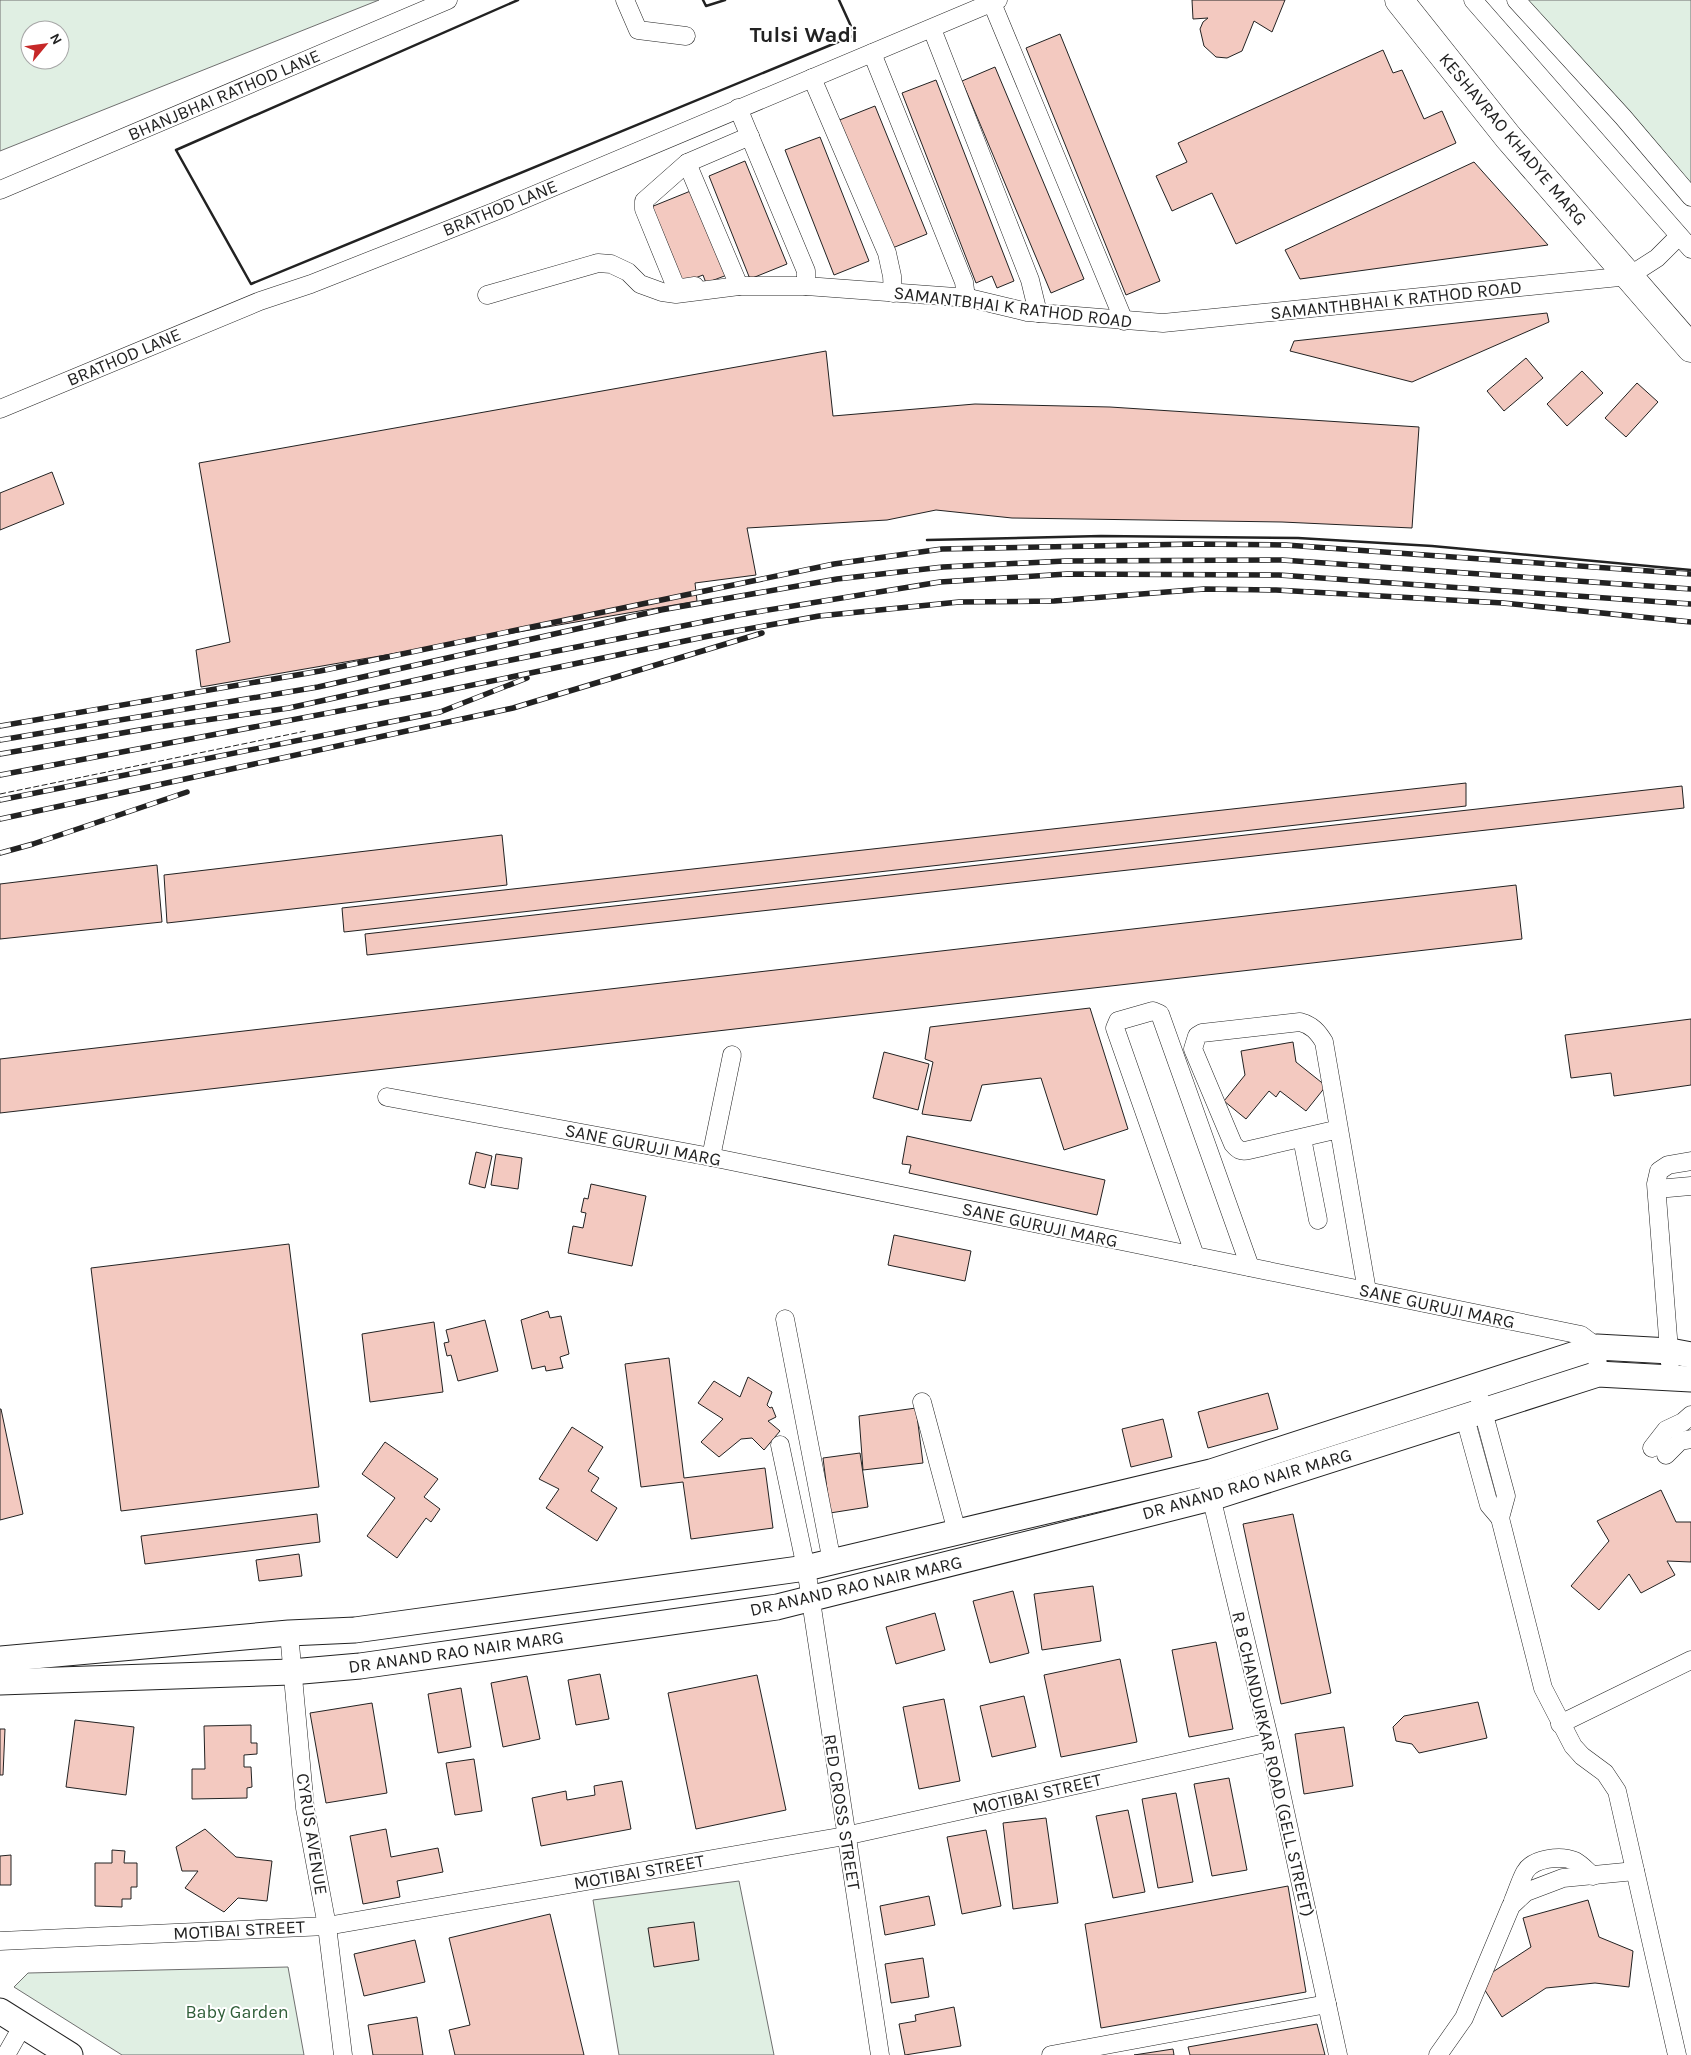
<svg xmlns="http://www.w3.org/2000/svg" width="1691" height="2055" viewBox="0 0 1691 2055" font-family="Karla,sans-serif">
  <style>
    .green { fill: #e0efe3; stroke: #6f6f6f; fill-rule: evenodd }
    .building { fill: #f3c9c0; stroke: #222 }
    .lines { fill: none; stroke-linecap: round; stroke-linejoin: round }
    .street-casing { stroke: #222; stroke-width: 19 }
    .secondary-casing { stroke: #222; stroke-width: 27 }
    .primary-casing { stroke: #222; stroke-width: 29 }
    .street { stroke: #fff; stroke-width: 18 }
    .secondary { stroke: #fff; stroke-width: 25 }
    .primary { stroke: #fff; stroke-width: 28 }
    .rail-casing { stroke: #222; stroke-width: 5.5 }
    .rail { stroke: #fff; stroke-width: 4; stroke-dasharray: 11; stroke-linecap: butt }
    .fence { stroke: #222; stroke-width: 1; stroke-dasharray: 6 2.5; stroke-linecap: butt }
    .wall { stroke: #222; stroke-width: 2.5 }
    .labels { text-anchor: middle; stroke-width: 4; stroke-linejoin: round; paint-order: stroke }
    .street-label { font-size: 18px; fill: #222; stroke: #fff }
    .park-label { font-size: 18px; fill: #2f5e38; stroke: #fff }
    .district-label { font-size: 22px; font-weight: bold; fill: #222; stroke: #fff }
  </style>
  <rect width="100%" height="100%" fill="#fff"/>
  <g class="green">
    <path d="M0 0H379L0 151ZM30 30H60V60H30Z"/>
    <path d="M1507 0H1691V204Z"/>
    <path d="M739 1881 774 2055H619L593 1900Z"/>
    <path d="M288 1967 304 2055H122L14 1987 28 1973Z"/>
  </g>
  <g class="building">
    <path d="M1192 0H1285L1272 32 1254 21 1242 51 1227 58 1216 57 1204 46 1200 29 1203 22 1208 18 1193 19Z"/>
    <path d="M1060 34 1160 281 1126 295 1026 48Z"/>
    <path d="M1383 50 1393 73 1402 70 1424 119 1442 111 1456 143 1236 244 1212 193 1172 211 1156 176 1187 162 1178 143Z"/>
    <path d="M995 67 1084 279 1051 293 962 81Z"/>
    <path d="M936 80 1014 281 997 288 992 276 976 283 902 93Z"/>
    <path d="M875 106 927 234 890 249 837 121Z"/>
    <path d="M820 137 869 261 834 275 785 150Z"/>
    <path d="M745 161 787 264 750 279 709 176Z"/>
    <path d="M1474 162 1548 245 1300 279 1285 250Z"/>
    <path d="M693 190 727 275 706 283 703 275 682 283 651 207Z"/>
    <path d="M1547 313 1549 322 1412 382 1290 351 1294 341Z"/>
    <path d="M826 351 833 416 975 404 1110 407 1419 427 1412 528 1282 522 1012 518 936 510 887 520 747 528 756 575 695 583 697 601 201 687 196 650 230 642 199 463Z"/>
    <path d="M1526 358 1543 378 1504 411 1487 391Z"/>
    <path d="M1582 371 1603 393 1567 426 1547 404Z"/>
    <path d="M1637 383 1658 402 1626 437 1605 418Z"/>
    <path d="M52 472 64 504 0 530V493Z"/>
    <path d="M1466 783V806L344 932 342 908Z"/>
    <path d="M1682 786 1684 808 367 955 365 934Z"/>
    <path d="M502 835 507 885 167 923 164 875Z"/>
    <path d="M157 865 162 922 0 939V884Z"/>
    <path d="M1516 885 1522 939 0 1113V1059Z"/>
    <path d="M1090 1008 1128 1129 1064 1150 1041 1078 982 1085 971 1121 922 1114 933 1062 925 1059 930 1027Z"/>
    <path d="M1691 1019V1085L1614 1096 1611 1073 1571 1078 1565 1035Z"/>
    <path d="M1293 1042 1296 1062 1326 1086 1306 1111 1280 1091 1276 1097 1269 1091 1246 1119 1224 1101 1245 1075 1241 1051Z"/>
    <path d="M884 1052 929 1064 918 1110 873 1098Z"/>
    <path d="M907 1136 1105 1180 1097 1215 909 1173 911 1165 902 1164Z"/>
    <path d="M476 1152 492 1156 485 1188 469 1184Z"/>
    <path d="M496 1154 522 1158 518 1189 491 1185Z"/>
    <path d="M591 1184 646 1196 632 1266 568 1253 573 1226 583 1228 586 1213 581 1212 584 1198 588 1199Z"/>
    <path d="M894 1235 971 1251 965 1281 888 1265Z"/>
    <path d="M289 1244 319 1487 121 1511 91 1268Z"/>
    <path d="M548 1311 550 1318 561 1316 569 1354 560 1357 563 1368 546 1371 545 1366 532 1369 521 1320Z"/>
    <path d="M485 1320 498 1371 458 1381 451 1355 447 1356 444 1343 449 1342 446 1330Z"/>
    <path d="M434 1322 443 1392 370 1402 362 1334Z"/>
    <path d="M669 1358 684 1478 765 1468 773 1528 691 1539 683 1482 641 1487 625 1364Z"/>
    <path d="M748 1377 772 1392 767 1405 770 1408 772 1407 776 1417 768 1421 780 1431 764 1450 752 1438 741 1439 719 1457 701 1442 723 1419 698 1403 714 1381 740 1397Z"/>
    <path d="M1268 1393 1278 1429 1208 1448 1198 1412Z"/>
    <path d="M916 1408 923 1463 863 1470 859 1416Z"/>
    <path d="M1 1409 23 1514 0 1520V1409Z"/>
    <path d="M1163 1419 1172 1457 1131 1467 1122 1429Z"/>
    <path d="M572 1427 603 1447 588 1471 599 1478 591 1491 617 1508 597 1541 546 1508 559 1489 539 1479Z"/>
    <path d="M385 1442 438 1479 424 1497 440 1509 431 1522 426 1518 397 1558 367 1536 395 1498 362 1474Z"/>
    <path d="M860 1453 868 1507 830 1513 823 1458Z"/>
    <path d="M1661 1490 1676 1522H1691V1562L1667 1561 1675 1575 1641 1593 1629 1574 1599 1610 1571 1586 1609 1541 1597 1521Z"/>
    <path d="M317 1514 320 1542 145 1564 141 1536Z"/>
    <path d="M1293 1514 1331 1693 1281 1704 1243 1524Z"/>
    <path d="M299 1554 302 1576 259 1581 256 1560Z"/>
    <path d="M1093 1586 1101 1641 1042 1650 1034 1594Z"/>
    <path d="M1013 1591 1029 1653 990 1663 973 1601Z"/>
    <path d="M935 1613 945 1650 896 1664 886 1627Z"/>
    <path d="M1216 1642 1233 1729 1189 1737 1172 1650Z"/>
    <path d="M1120 1659 1137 1742 1061 1757 1044 1675Z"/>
    <path d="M600 1674 609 1719 576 1725 568 1680Z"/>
    <path d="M757 1675 786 1810 696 1829 668 1693Z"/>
    <path d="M527 1676 540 1739 503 1747 491 1683Z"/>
    <path d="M461 1688 471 1747 438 1753 428 1694Z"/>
    <path d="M1024 1696 1036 1747 992 1757 980 1706Z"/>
    <path d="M944 1699 960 1781 919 1789 903 1707Z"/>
    <path d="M1478 1702 1487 1738 1419 1753 1412 1744 1396 1741 1393 1727 1404 1716Z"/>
    <path d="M372 1703 387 1793 326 1803 310 1713Z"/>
    <path d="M75 1720 134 1727 126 1795 66 1787Z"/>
    <path d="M251 1725V1743H257V1754L244 1755V1767H251L252 1787 247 1788V1798L192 1799V1769H205L204 1726Z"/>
    <path d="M1344 1727 1353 1786 1304 1794 1295 1734Z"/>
    <path d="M0 1729H5L3 1775H0Z"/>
    <path d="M474 1759 482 1811 455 1815 446 1763Z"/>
    <path d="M1229 1778 1247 1870 1212 1876 1194 1784Z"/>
    <path d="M622 1781 631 1829 541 1846 532 1798 566 1791 567 1800 595 1795 594 1786Z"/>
    <path d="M1176 1793 1193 1882 1158 1888 1142 1799Z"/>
    <path d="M1128 1810 1145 1892 1113 1898 1096 1816Z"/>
    <path d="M1046 1818 1058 1903 1013 1909 1003 1823Z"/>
    <path d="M205 1829 236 1857 272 1861 267 1901 238 1898 224 1912 185 1888 198 1871H182L176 1847Z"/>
    <path d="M386 1829 391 1857 438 1848 443 1872 397 1881 400 1897 363 1904 350 1836Z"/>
    <path d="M986 1830 1001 1906 962 1914 947 1837Z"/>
    <path d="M112 1850 125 1851 124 1863H137V1887H131V1899H122V1907L95 1906V1863H112Z"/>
    <path d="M11 1855V1885H0V1856Z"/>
    <path d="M1288 1886 1306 1992 1101 2028 1085 1924Z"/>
    <path d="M929 1896 935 1925 885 1935 880 1906Z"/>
    <path d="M1588 1900 1599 1937 1633 1951 1629 1987 1595 1983 1546 1988 1502 2017 1479 1981 1531 1947 1523 1918Z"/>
    <path d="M550 1914 584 2055H455L449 2030 470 2025 449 1938Z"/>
    <path d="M694 1922 699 1960 654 1967 648 1928Z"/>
    <path d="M415 1940 425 1982 364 1996 354 1954Z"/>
    <path d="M923 1958 929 1997 891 2003 885 1964Z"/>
    <path d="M954 2007 961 2046 905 2055 899 2024 916 2021 915 2015Z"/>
    <path d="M417 2017 423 2055H373L368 2025Z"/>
    <path d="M1317 2024 1325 2055H1190L1188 2047Z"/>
    <path d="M1173 2049 1174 2055H1134Z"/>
  </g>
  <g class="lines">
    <defs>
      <g id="street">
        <path d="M625 0 638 30 686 36"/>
        <path d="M1473 0 1691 249"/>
        <path d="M1516 0 1623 117 1691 197"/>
        <path d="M992 3 1124 321"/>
        <path d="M932 29 1030 280 1038 313"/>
        <path d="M872 53 964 282 966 298"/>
        <path d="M812 78 887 253 892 276 893 293"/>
        <path d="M738 108 806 271V286"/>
        <path d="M687 163 739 286"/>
        <path d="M0 190 448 0"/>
        <path d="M695 286 682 288 675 285 644 209V201L687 163 750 136"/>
        <path d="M487 295 598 263 611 264 628 272 640 284 662 292 676 294 739 286H806L969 298 1027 312 1163 323 1629 276 1657 258 1679 236"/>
        <path d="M0 409 260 301 311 284 496 211 998 0"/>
        <path d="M387 1097 711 1157 1581 1335 1597 1347 1598 1374"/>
        <path d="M1339 1129 1249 1150C1241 1152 1238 1150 1233 1144L1193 1049 1197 1036 1202 1033 1300 1022C1312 1025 1318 1032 1324 1042L1367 1291"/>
        <path d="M1302 1138 1318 1220"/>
        <path d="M711 1157 732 1055"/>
        <path d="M1657 1189 1691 1186"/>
        <path d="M1195 1256 1115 1028 1118 1021 1153 1011 1160 1014 1250 1267"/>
        <path d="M785 1319 832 1562"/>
        <path d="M1670 1363 1656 1184 1659 1171 1668 1165 1691 1161"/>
        <path d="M1480 1400 1506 1496 1500 1518"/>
        <path d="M922 1402 957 1532"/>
        <path d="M1465 1418 1489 1505 1500 1518 1543 1688 1573 1746 1582 1756 1605 1773 1617 1791 1677 2055"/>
        <path d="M780 1445 806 1568 880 2055"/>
        <path d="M1652 1448 1666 1430 1683 1422 1691 1415"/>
        <path d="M1666 1455 1680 1441 1691 1439"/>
        <path d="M1209 1488 1270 1742 1338 2055"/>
        <path d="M289 1633 305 1808 327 1926 343 2055"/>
        <path d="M1560 1724 1691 1660"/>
        <path d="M1513 1901C1517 1892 1520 1881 1525 1872 1533 1858 1561 1855 1575 1861 1581 1864 1587 1871 1593 1876"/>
        <path d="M0 1941 327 1926 845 1836 1270 1742"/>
        <path d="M6 2055 23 2025"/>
        <path d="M1051 2055 1327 2004"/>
        <path d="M1438 2055 1464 2018 1511 1906 1526 1892 1563 1878 1635 1871"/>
      </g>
      <g id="secondary">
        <path d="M0 1659 289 1633 355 1630 806 1568 1211 1472 1597 1347 1670 1351 1691 1355"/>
        <path d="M0 1682 291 1672 360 1666 777 1607 1211 1498 1598 1374 1691 1379"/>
        <path d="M0 2011 70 2055"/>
      </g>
      <path id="primary" d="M1399 0 1508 137 1691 348"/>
    </defs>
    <use href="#street" class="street-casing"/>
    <use href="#secondary" class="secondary-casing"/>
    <use href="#primary" class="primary-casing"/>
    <use href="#street" class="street"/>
    <use href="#secondary" class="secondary"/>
    <use href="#primary" class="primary"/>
    <defs>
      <g id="rail">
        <path d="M0 726 320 671 834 564 942 549 1194 544 1286 545 1691 574"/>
        <path d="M0 740 318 687 661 610 837 579 943 567 1065 561 1282 560 1691 589"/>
        <path d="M0 754 151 728 289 708 466 669 738 615 940 582 1067 574 1279 575 1691 604"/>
        <path d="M0 775 429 694 709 636 819 616 959 602 1054 601 1204 589 1276 590 1503 603 1691 622"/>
        <path d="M0 800 440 712 527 678"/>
        <path d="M0 819 513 708 762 633"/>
        <path d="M0 853 33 844 187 792"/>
      </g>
    </defs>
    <use href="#rail" class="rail-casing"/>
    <use href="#rail" class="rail"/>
    <path class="fence" d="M0 794 306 731"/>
    <g class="wall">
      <path d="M518 0 176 150 251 284 855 35 839 0"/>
      <path d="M703 0 706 6 725 0"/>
      <path d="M927 540 1101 536 1298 538 1432 546 1691 570"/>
    </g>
  </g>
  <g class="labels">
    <g class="street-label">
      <text transform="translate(224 95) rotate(-23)" y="6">BHANJBHAI RATHOD LANE</text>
      <text transform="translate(1513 139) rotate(50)" y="6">KESHAVRAO KHADYE MARG</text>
      <text transform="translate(500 208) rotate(-22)" y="6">BRATHOD LANE</text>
      <text transform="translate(1396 300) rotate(-6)" y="6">SAMANTHBHAI K RATHOD ROAD</text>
      <text transform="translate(1013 307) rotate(7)" y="6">SAMANTBHAI K RATHOD ROAD</text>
      <text transform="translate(124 357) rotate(-23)" y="6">BRATHOD LANE</text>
      <text transform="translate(643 1145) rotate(11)" y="6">SANE GURUJI MARG</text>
      <text transform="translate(1040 1225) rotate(12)" y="6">SANE GURUJI MARG</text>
      <text transform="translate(1437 1306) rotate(12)" y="6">SANE GURUJI MARG</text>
      <text transform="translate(1247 1484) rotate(-16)" y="6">DR ANAND RAO NAIR MARG</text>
      <text transform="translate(856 1586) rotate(-13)" y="6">DR ANAND RAO NAIR MARG</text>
      <text transform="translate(456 1652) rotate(-8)" y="6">DR ANAND RAO NAIR MARG</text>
      <text transform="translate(1273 1764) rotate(77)" y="6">R B CHANDURKAR ROAD (GELL STREET)</text>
      <text transform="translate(1037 1794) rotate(-13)" y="6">MOTIBAI STREET</text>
      <text transform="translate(842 1812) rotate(81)" y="6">RED CROSS STREET</text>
      <text transform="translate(312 1834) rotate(81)" y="6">CYRUS AVENUE</text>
      <text transform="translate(639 1872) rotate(-10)" y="6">MOTIBAI STREET</text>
      <text transform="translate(239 1930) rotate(-3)" y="6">MOTIBAI STREET</text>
    </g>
    <g class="park-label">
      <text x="237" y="2018">Baby Garden</text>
    </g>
    <g class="district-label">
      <text x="804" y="42">Tulsi Wadi</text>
    </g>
  </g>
  <g transform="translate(45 45) rotate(61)"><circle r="24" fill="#ffffff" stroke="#a7a7a7"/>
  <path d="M0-4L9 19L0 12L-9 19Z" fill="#c62828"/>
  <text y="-8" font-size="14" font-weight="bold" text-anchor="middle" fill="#222222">N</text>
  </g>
</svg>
